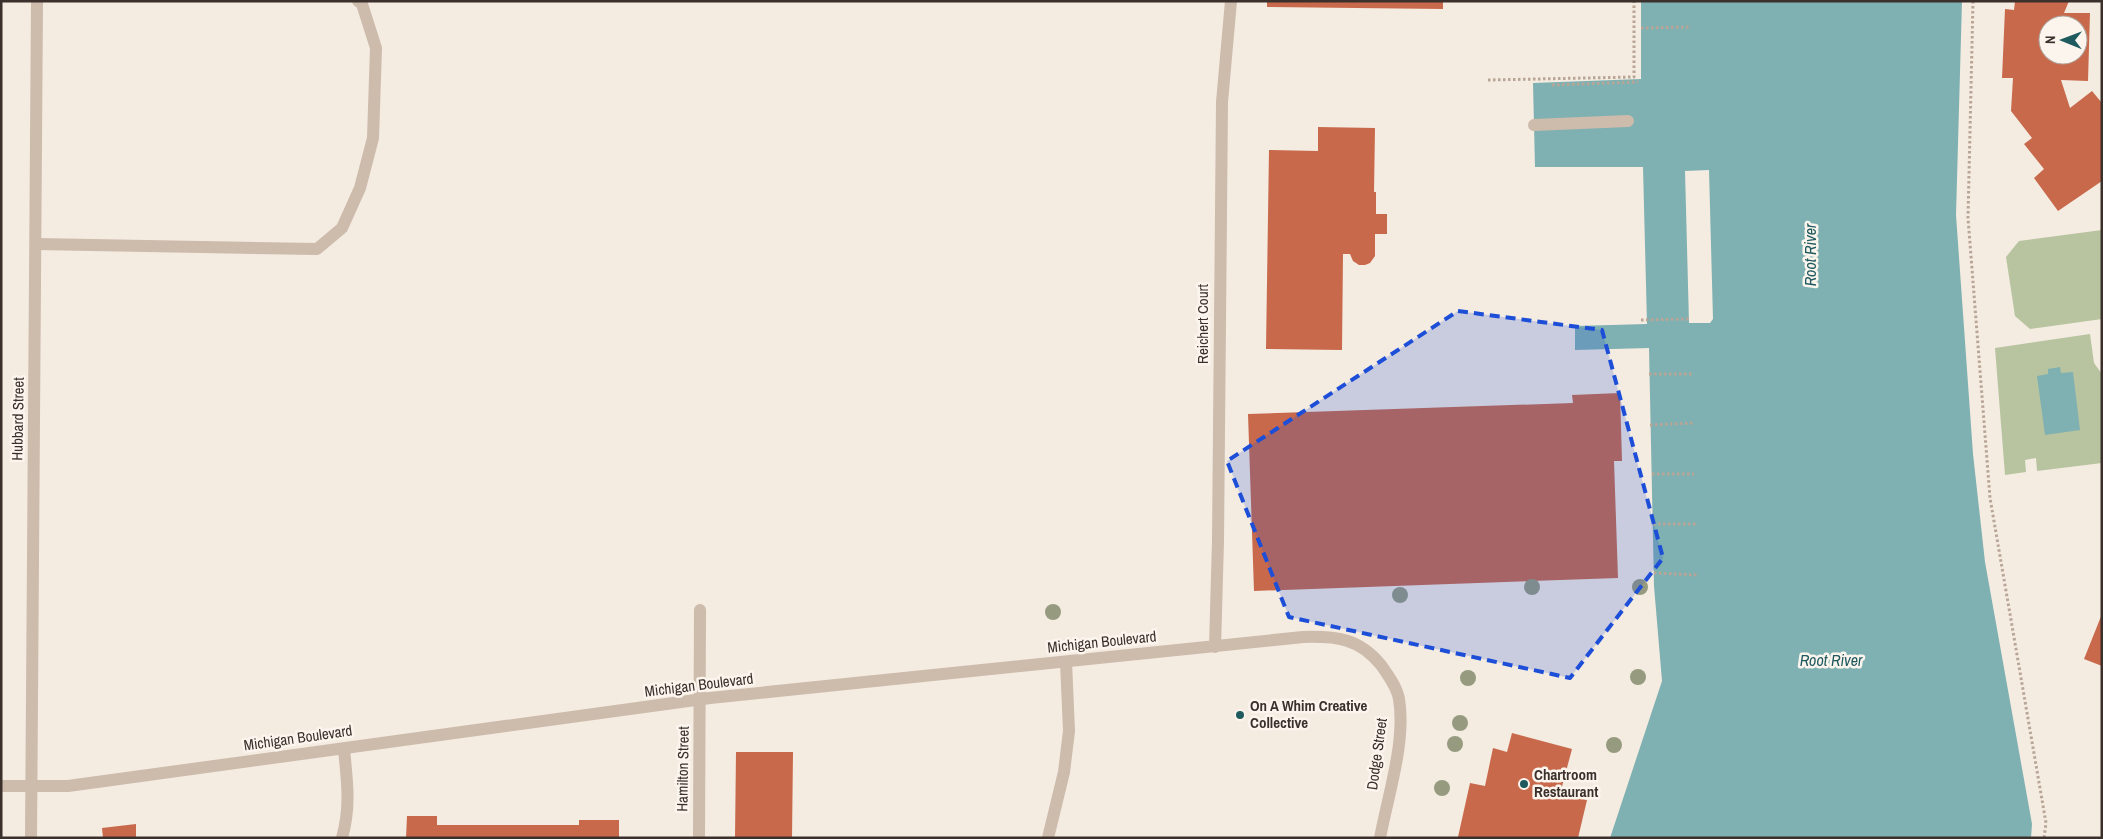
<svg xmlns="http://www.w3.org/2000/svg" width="2103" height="839" viewBox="0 0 2103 839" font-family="'Archivo Narrow',sans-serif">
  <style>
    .green { fill: #b8c4a0 }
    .water { fill: #7fb0b2 }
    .pier { fill: #f4ebe1 }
    .building { fill: #c8694b; fill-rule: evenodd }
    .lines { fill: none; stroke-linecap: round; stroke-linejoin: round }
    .path { stroke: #b9a596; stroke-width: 3; stroke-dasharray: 2.5 2.5; stroke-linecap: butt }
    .minor { stroke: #cdbbac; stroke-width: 12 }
    .tree { fill: #969b7f }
    .marked { fill: #1d4ed8; fill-opacity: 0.2; stroke: #1d4ed8; stroke-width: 4; stroke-dasharray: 10 6; stroke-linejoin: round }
    .poi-dot { fill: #1f5a5e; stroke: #fbf5ee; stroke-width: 2 }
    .labels { text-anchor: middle; stroke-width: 5; stroke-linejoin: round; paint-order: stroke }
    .street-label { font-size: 15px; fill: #3b302b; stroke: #fbf5ee }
    .poi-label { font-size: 15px; font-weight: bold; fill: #3b302b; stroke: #fbf5ee; text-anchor: start }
    .water-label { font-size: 16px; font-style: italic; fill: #1f5a5e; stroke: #fbf5ee }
  </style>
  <rect width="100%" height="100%" fill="#f4ebe1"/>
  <g class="green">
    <path d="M2102 230V319L2030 329 2015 316 2006 257 2019 241Z"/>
    <path d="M2090 334 2094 363 2102 374V463L2037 471 2036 458 2025 460 2026 472 2005 475 1995 348Z"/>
  </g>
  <g class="water">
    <path d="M1641 1H1962L1956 215 1973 454 1985 562 2032 824 2031 838H1610L1662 681 1654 586 1649 348 1575 350V326L1647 324 1643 167H1535L1533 83 1641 79Z"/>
    <path d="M2060 367 2061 373 2073 372 2080 430 2045 435 2037 376 2048 374V369Z"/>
  </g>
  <path class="pier" d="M1709 170 1713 319 1710 323H1689L1685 171Z"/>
  <g class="building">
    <path d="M1267 1H1443V9L1267 7Z"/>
    <path d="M2015 1H2069L2064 13H2090L2088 81 2061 80 2070 108 2092 91 2102 103V181L2058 211 2034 178 2044 169 2024 144 2032 138 2011 111 2013 78H2002L2005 9 2014 10ZM2048 25H2078V55H2048Z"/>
    <path d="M1318 127 1375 128 1374 192H1376V214H1387V234H1375V256L1370 263 1365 265H1359L1353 261 1350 254H1343L1342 350 1266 349 1269 150 1318 151Z"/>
    <path d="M1620 393 1622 461H1614L1618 578 1254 591 1248 414 1573 403 1572 395Z"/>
    <path d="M2102 614V666L2084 659Z"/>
    <path d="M1512 733 1572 749 1560 794 1587 800 1578 838 1458 837 1470 783 1485 786 1493 748 1507 752Z"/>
    <path d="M736 752H793L792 838H735Z"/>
    <path d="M407 816H437V825H579V820H619V838H406Z"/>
    <path d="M136 824V838H103L102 828Z"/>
  </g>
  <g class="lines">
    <g class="path">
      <path d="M1973 1 1968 218 1990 498 2046 823 2044 838"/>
      <path d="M1641 28 1690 27"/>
      <path d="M1488 80 1634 77V1"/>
      <path d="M1552 85 1638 82"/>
      <path d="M1641 320 1689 319"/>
      <path d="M1649 374H1692"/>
      <path d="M1650 425 1693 423"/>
      <path d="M1652 474H1694"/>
      <path d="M1653 524H1697"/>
      <path d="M1654 573 1697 575"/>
    </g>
    <g class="minor">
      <path d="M1534 125 1628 121"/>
      <path d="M36 244 317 249 342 228 360 188 373 138 376 48 362 4 358 1"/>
      <path d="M1215 647 1218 541 1222 102 1231 1"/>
      <path d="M1 786H68L710 698 1303 637C1336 636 1359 638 1381 665 1388 675 1397 687 1399 699 1406 742 1388 795 1380 838"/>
      <path d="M31 838 37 1"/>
      <path d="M342 838C351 806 347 781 344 749"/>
      <path d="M699 838 700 610"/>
      <path d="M1048 838 1064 772 1069 731 1066 662"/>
    </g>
  </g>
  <g class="tree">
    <circle cx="1532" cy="587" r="8"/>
    <circle cx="1640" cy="587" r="8"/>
    <circle cx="1400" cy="595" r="8"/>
    <circle cx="1053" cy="612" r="8"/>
    <circle cx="1638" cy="677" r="8"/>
    <circle cx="1468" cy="678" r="8"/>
    <circle cx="1460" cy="723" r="8"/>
    <circle cx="1455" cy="744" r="8"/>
    <circle cx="1614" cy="745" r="8"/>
    <circle cx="1442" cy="788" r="8"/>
  </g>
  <path class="marked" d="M1458 311 1602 330 1663 558 1570 678 1289 617 1227 461Z"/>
  <g class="poi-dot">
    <circle cx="1240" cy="715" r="5"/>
    <circle cx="1524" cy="784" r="5"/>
  </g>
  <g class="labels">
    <g class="street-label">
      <text transform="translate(1203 324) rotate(-90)" y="5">Reichert Court</text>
      <text transform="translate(18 419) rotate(-89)" y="5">Hubbard Street</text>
      <text transform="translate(1102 642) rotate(-6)" y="5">Michigan Boulevard</text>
      <text transform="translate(699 685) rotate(-7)" y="5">Michigan Boulevard</text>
      <text transform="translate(298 738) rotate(-8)" y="5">Michigan Boulevard</text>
      <text transform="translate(1377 754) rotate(-82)" y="5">Dodge Street</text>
      <text transform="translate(683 769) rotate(-89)" y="5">Hamilton Street</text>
    </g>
    <g class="poi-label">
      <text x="1250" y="711">On A Whim Creative<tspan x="1250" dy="17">Collective</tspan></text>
      <text x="1534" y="780">Chartroom<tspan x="1534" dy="17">Restaurant</tspan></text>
    </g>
    <g class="water-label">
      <text transform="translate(1810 255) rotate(-90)" y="6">Root River</text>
      <text x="1831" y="666">Root River</text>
    </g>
  </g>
  <rect width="2103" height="839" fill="none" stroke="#3b302b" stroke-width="5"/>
  <g transform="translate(2063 40) rotate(271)"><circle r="24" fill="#fbf5ee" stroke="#aea6a0"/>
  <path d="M0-4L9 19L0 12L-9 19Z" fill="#1f5a5e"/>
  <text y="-8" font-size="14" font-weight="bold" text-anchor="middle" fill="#3b302b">N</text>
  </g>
</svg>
